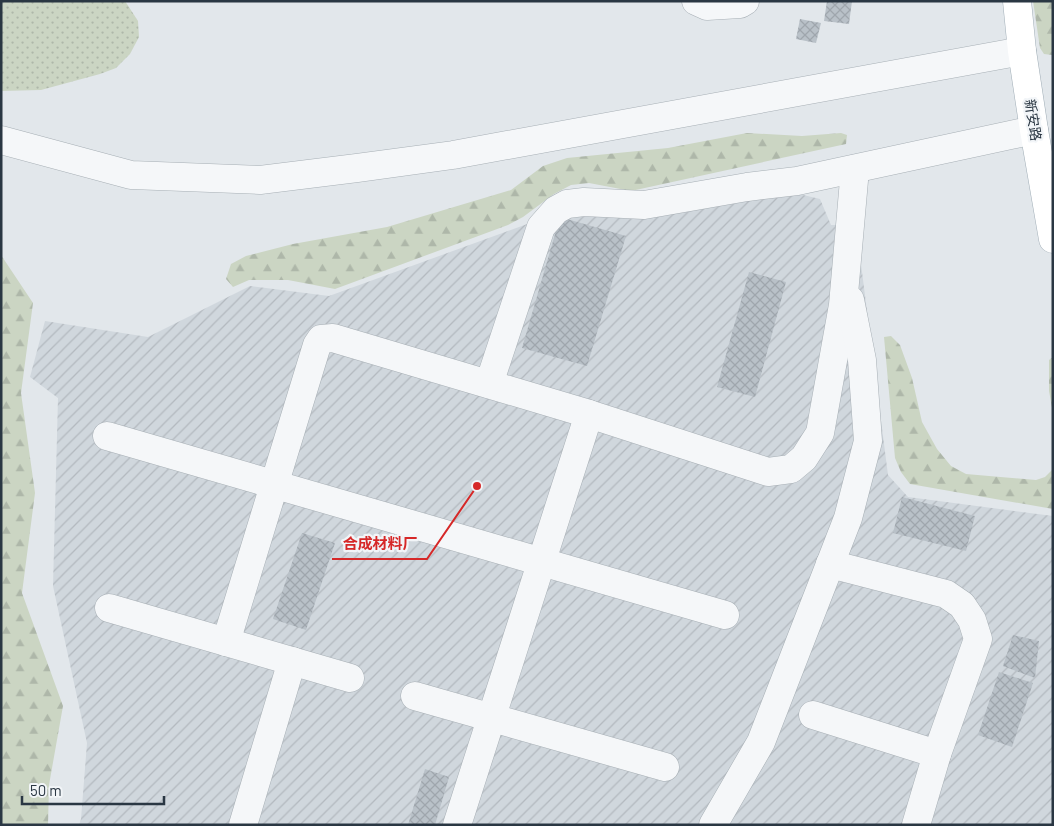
<svg xmlns="http://www.w3.org/2000/svg" width="1054" height="826" viewBox="0 0 1054 826" font-family="Barlow,'Noto Sans SC',sans-serif">
  <style>
    .industrial { fill: url(#industrial-furrows) }
    .grass { fill: url(#grass-dots) }
    .forest { fill: url(#forest-firs) }
    .building { fill: url(#building-cross-hatch) }
    .lines { fill: none; stroke-linecap: round; stroke-linejoin: round }
    .minor-casing { stroke: #a7afb5; stroke-width: 29 }
    .major-casing { stroke: #a1aeb7; stroke-width: 29 }
    .minor { stroke: #f5f7f9; stroke-width: 28 }
    .major { stroke: #fff; stroke-width: 28 }
    .labels { text-anchor: middle; stroke-width: 4.5; stroke-linejoin: round; paint-order: stroke }
    .street-label { font-size: 14px; fill: #2a3743; stroke: #f2f5f8 }
    .leader { fill: none; stroke: #d62828; stroke-width: 2 }
    .callout-dot { fill: #d62828; stroke: #f2f5f8; stroke-width: 2 }
    .callout-label { font-size: 15px; text-anchor: middle; font-weight: bold; fill: #d62828; stroke: #f2f5f8; stroke-width: 4.5; stroke-linejoin: round; paint-order: stroke }
  </style>
  <defs>
    <pattern id="industrial-furrows" width="10" height="10" patternUnits="userSpaceOnUse" patternTransform="scale(1.25)"><rect width="10" height="10" fill="#d0d7dd"/><path d="M-1 1l2-2M0 10L10 0M9 11l2-2" fill="none" stroke="#b3b9bf"/></pattern>
    <pattern id="grass-dots" width="8" height="8" patternUnits="userSpaceOnUse" patternTransform="scale(1.25)"><rect width="8" height="8" fill="#cbd5c3"/><path d="M2 2h.1M6 6h.1" fill="none" stroke="#aeb7a9" stroke-width="1.8" stroke-linecap="round"/></pattern>
    <pattern id="forest-firs" width="22" height="20" patternUnits="userSpaceOnUse" patternTransform="scale(1.25)"><rect width="22" height="20" fill="#cbd5c3"/><path d="M5 1l3.5 6h-7zM16 11l3.5 6h-7z" fill="#aeb7a9"/></pattern>
    <pattern id="building-cross-hatch" width="8" height="8" patternUnits="userSpaceOnUse" patternTransform="scale(1.25)"><rect width="8" height="8" fill="#b9c1c8"/><path d="M0 0l8 8M0 8l8-8" fill="none" stroke="#9fa6ad"/></pattern>
  </defs>
  <rect width="100%" height="100%" fill="#e2e7eb"/>
  <path class="industrial" d="M789 168 795 193 820 199 831 225H856L888 475 908 497 1053 516V825H79L81 819 87 743 53 586 58 398 30 377 45 321 148 337 250 286 329 296 530 223 626 198Z"/>
  <path class="grass" d="M1 1H125L138 21 139 37 130 54 116 68 100 74 41 90 1 91Z"/>
  <g class="forest">
    <path d="M1033 1H1052V55L1044 54 1040 48Z"/>
    <path d="M747 133 802 136 841 133 847 135 846 144 631 191 589 183 571 185 554 194 523 217 508 225 335 289 288 280H249L233 287 226 279 231 264 246 256 293 244 387 227 511 190 543 166 567 158 668 148Z"/>
    <path d="M1 255 33 303 21 393 35 493 22 593 63 706 49 785 48 825H1Z"/>
    <path d="M891 336 900 345 912 378 922 422 937 449 951 466 966 474 1036 480 1045 477 1053 469V509L910 484 901 472 895 458 884 337Z"/>
    <path d="M1053 357V413L1049 391V360Z"/>
  </g>
  <g class="building">
    <path d="M827 1H852L849 24 824 21Z"/>
    <path d="M800 19 821 23 816 43 796 39Z"/>
    <path d="M560 217 626 236 587 366 522 348Z"/>
    <path d="M749 272 786 282 755 397 717 387Z"/>
    <path d="M902 497 975 516 966 551 893 533Z"/>
    <path d="M302 533 335 543 306 630 273 619Z"/>
    <path d="M1013 635 1039 641 1035 678 1003 666Z"/>
    <path d="M999 672 1033 683 1012 747 978 735Z"/>
    <path d="M425 769 449 777 435 825H408Z"/>
  </g>
  <g class="lines">
    <defs>
      <g id="minor">
        <path d="M696 1 707 6 740 4 745 1"/>
        <path d="M1 140 131 175 260 180 357 168 453 155 1022 51"/>
        <path d="M489 384 541 227 556 210 567 204 584 202 644 205 747 187 797 181 1034 130"/>
        <path d="M107 436 725 615"/>
        <path d="M830 564 946 594 962 605 972 620 978 639 937 754 916 825"/>
        <path d="M109 608 350 678"/>
        <path d="M226 642 317 345 321 339 333 338 589 414 768 472 791 469 804 458 820 433 843 305 855 169"/>
        <path d="M415 696 665 767"/>
        <path d="M813 715 937 754"/>
        <path d="M243 825 292 661"/>
        <path d="M457 825 589 414"/>
        <path d="M713 825 761 742 848 518 868 441 862 360 850 300"/>
      </g>
      <path id="major" d="M1017 1 1022 51 1034 130 1053 239"/>
    </defs>
    <use href="#minor" class="minor-casing"/>
    <use href="#major" class="major-casing"/>
    <use href="#minor" class="minor"/>
    <use href="#major" class="major"/>
  </g>
  <g class="labels">
    <g class="street-label">
      <text transform="translate(1033 120) rotate(81)" y="5">新安路</text>
    </g>
  </g>
  <path class="leader" d="M477 486L427 559H332"/>
  <circle class="callout-dot" cx="477" cy="486" r="5"/>
  <g class="callout-label">
    <text x="380" y="549">合成材料厂</text>
  </g>
  <rect width="1054" height="826" fill="none" stroke="#2a3743" stroke-width="5"/>
  <path d="M22 796v8h142v-8" fill="none" stroke="#2a3743" stroke-width="2.5"/>
  <text x="30" y="796" font-size="15" fill="#2a3743" stroke="#f2f5f8" stroke-width="4" paint-order="stroke">50 m</text>
</svg>
